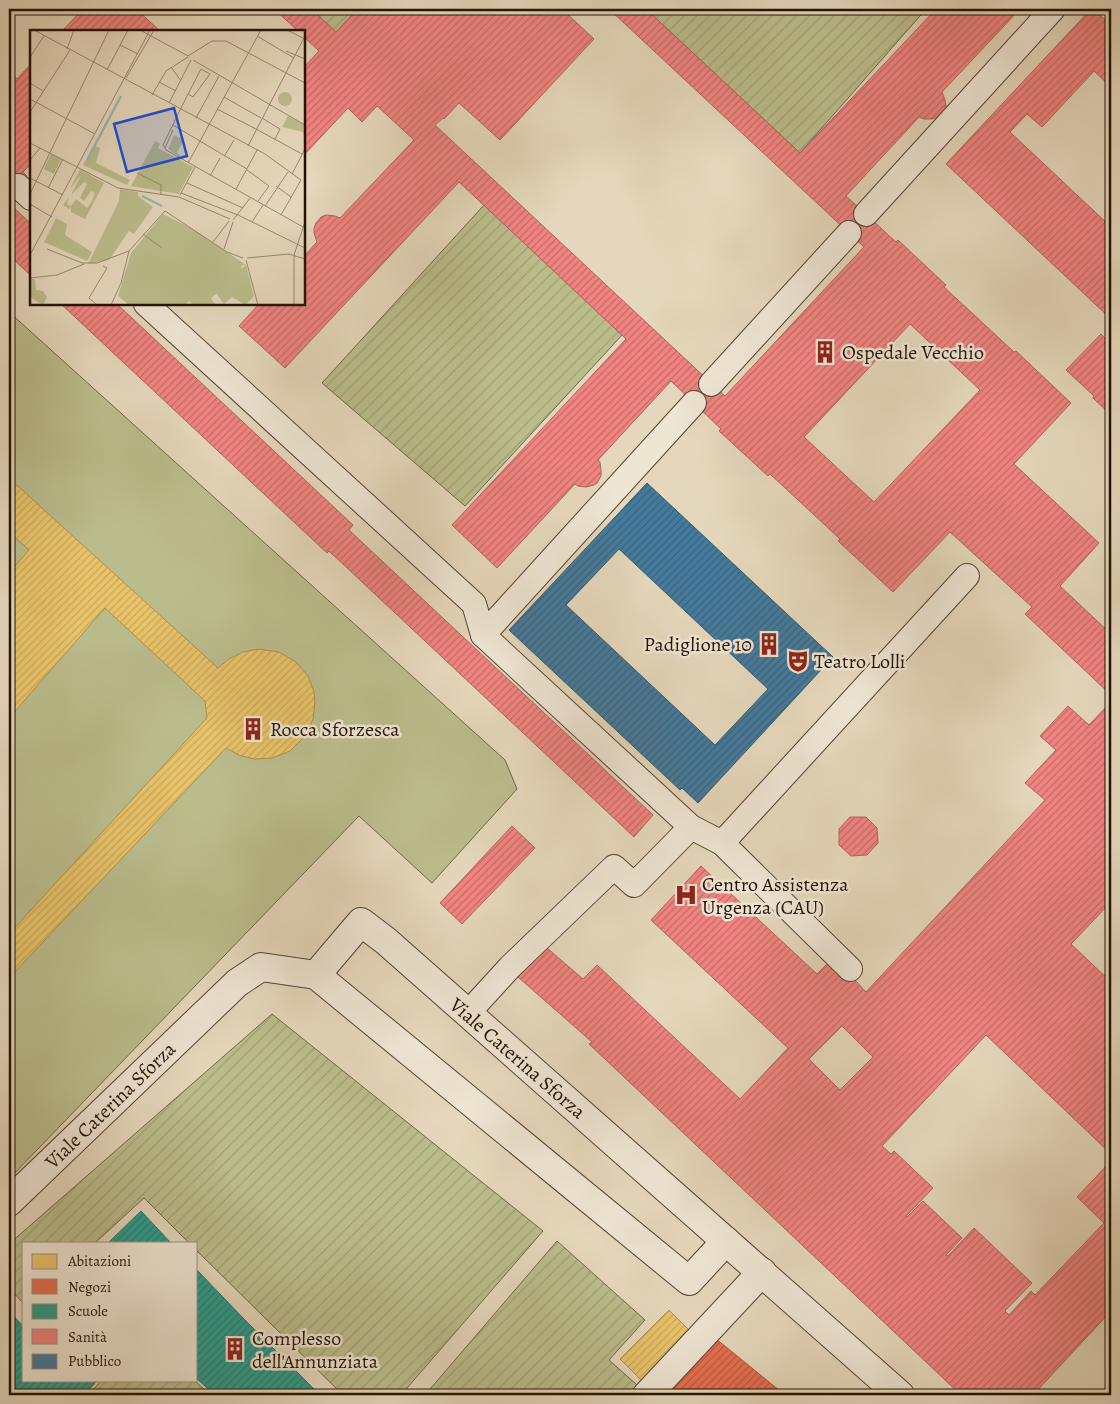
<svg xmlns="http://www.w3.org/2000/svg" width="1120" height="1404" viewBox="0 0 1120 1404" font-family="Alegreya,serif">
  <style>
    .park { fill: #bbbc8c; stroke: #6f6748 }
    .garden { fill: url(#garden-furrows); stroke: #6f6748 }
    .homes { fill: url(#homes-hatch); stroke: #ae8f4c }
    .shops { fill: url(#shops-hatch); stroke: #ac533a }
    .schools { fill: url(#schools-hatch); stroke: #287366 }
    .health { fill: url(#health-hatch); stroke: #b4625c; fill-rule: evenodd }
    .public { fill: url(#public-hatch); stroke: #3b5c6f; fill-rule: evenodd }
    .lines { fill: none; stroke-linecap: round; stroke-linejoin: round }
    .service-casing { stroke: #544332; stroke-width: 26 }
    .minor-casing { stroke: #544332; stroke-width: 30 }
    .service { stroke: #eee5d3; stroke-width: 24 }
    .minor { stroke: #eee5d3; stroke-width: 28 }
    .labels { text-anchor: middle; stroke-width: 5; stroke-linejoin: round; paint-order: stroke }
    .poi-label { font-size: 20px; fill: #231205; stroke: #eee5d3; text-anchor: start }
    .street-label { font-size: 20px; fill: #231205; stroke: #eee5d3 }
    .inset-river { fill: none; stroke: #97b8b6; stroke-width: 2.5 }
    .inset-road { fill: none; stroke: #978872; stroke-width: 1 }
    .view { fill: #1d4ed8; fill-opacity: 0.15; stroke: #1d4ed8; stroke-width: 2.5 }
    .inset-edge { fill: none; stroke: #231205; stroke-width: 2.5 }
  </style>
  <defs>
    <pattern id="garden-furrows" width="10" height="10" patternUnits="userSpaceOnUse" patternTransform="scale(1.25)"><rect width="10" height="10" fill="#bbbc8c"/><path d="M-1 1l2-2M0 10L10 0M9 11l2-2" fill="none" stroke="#a0a177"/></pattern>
    <pattern id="homes-hatch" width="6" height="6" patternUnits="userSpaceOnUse" patternTransform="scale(1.25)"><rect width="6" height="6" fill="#e9c46a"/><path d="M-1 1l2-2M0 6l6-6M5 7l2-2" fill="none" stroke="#c8a75a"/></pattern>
    <pattern id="shops-hatch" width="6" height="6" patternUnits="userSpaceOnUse" patternTransform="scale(1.25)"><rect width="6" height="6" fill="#e76f51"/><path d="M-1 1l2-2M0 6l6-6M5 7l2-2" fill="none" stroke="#bb5a41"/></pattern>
    <pattern id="schools-hatch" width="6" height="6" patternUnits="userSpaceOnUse" patternTransform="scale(1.25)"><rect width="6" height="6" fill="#2a9d8f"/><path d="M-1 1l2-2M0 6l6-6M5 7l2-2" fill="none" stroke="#247f73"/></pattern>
    <pattern id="health-hatch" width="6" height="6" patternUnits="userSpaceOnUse" patternTransform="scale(1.25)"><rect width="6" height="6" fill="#f28482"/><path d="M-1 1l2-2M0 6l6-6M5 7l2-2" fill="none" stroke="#c46b68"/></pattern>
    <pattern id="public-hatch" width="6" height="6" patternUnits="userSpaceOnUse" patternTransform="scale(1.25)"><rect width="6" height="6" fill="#457b9d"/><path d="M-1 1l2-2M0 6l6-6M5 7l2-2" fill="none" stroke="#39637e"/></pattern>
  </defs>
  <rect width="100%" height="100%" fill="#e5d7bb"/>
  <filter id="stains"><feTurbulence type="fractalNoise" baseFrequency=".004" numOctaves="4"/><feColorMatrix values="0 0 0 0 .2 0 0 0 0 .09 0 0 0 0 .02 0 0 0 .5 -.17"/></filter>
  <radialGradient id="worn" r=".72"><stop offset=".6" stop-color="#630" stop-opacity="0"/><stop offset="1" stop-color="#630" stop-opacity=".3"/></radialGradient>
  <path class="park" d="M9 312 505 760 517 789 432 883 359 816 9 1179Z"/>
  <g class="garden">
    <path d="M311 9H358L336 32Z"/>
    <path d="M646 9H926L800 153Z"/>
    <path d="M484 205 622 335 465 506 322 383Z"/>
    <path d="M272 1014 543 1231 401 1395H343L196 1250V1243H189L144 1198 95 1243H24V1304L9 1288V1244Z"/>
    <path d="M557 1241 645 1320 609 1360 637 1385 628 1395H425Z"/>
    <path d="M102 1380H194L210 1395H88Z"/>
  </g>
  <g class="homes">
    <path d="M9 478 218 668 229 659 243 652 259 649 279 652 296 662 308 676 314 692 315 701 313 719 307 733 303 738 290 751 272 758 254 759 239 755 226 748 9 978V934L207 718 205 701 105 608 9 718V573L29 550 9 532Z"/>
    <path d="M669 1310 696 1337 648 1387 620 1359Z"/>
  </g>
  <path class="shops" d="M715 1338 785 1395H661Z"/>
  <g class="schools">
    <path d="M141 1211 171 1243H108Z"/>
    <path d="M196 1269 244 1319 320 1395H215L196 1378Z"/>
    <path d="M9 1311 22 1325 24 1324V1380H98L84 1395H9Z"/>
  </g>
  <g class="health">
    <path d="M83 9H136L160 31H62Z"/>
    <path d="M274 9H311L336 32 358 9H562L594 39 500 140 459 103 444 119 443 118 435 125 725 396 864 247 609 9H646L800 153 936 9H1020L942 92 945 100 946 106 945 110 940 116 932 119H924L919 117 846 196 896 242 898 240 946 285 944 287 1014 352 1016 351 1071 403 1014 464 1099 543 1060 586 1111 634V695L1025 614 1032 607 950 532 893 592 838 541 840 539 770 474 768 476 719 431 721 429 671 381 598 460 600 462 601 471V476L597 483 594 485 586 487 578 486 575 484 497 568 452 525 626 339 459 182 285 368 239 326 259 304H304V256L317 242 314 233V228L316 223 321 217 326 215 335 216 340 218 414 140 377 106 362 122 348 108 304 155V67L319 51 304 37V31H298ZM910 324 980 390 874 502 804 437Z"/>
    <path d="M1091 9H1093L1111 25V87L1094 71 1042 127 1027 114 1010 132 1111 227V319L946 164Z"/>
    <path d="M31 64V164L23 172 27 176 9 196V71L17 79Z"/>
    <path d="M9 203 31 224V276L9 255Z"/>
    <path d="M61 304H117L353 525 349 530 653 815 634 837 329 551 327 553Z"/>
    <path d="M1101 334 1111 344V415L1093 398 1094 396 1066 370Z"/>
    <path d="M1109 704H1111V902L1071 944 1111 982V1154L986 1035 882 1146 891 1154 894 1151 933 1188 906 1216 907 1217 923 1201 962 1238 946 1255 948 1256 974 1228 1032 1283 1005 1311 1009 1315 1031 1291 1035 1295 1104 1223 1077 1197 1111 1161V1311L1033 1395H961L589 1044 592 1042 518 977 547 948 583 979 597 965 740 1099 788 1048 651 920 701 866 817 974 828 963 848 983 853 978 866 992 1045 800 1025 783 1056 750 1040 736 1068 706 1089 725ZM842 1026 873 1057 840 1090 809 1059Z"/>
    <path d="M850 817H866L877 828 878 843 867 855 851 856 839 845V829Z"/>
    <path d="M512 826 535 848 462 924 440 903Z"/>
  </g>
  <path class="public" d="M647 483 833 657 698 803 682 788 680 790 509 630ZM619 549 768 689 715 745 566 605Z"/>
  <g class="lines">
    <defs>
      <g id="service">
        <path d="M18 186 31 198"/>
        <path d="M866 214 1053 9"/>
        <path d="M146 304 474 604 483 635 691 827 634 885 614 867 510 967 468 1013"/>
        <path d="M711 384 849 233"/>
        <path d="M483 635 694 403"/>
        <path d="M691 827 722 843 967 576"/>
        <path d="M722 843 850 969"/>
      </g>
      <g id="minor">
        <path d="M316 975 689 1281 726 1241"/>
        <path d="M9 1202 237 983 261 967 316 975 361 922 386 941 900 1395"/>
        <path d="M647 1395 762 1272"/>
      </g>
    </defs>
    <use href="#service" class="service-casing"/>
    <use href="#minor" class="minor-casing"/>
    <use href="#service" class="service"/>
    <use href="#minor" class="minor"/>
  </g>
  <defs>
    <symbol id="building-bare" viewBox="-9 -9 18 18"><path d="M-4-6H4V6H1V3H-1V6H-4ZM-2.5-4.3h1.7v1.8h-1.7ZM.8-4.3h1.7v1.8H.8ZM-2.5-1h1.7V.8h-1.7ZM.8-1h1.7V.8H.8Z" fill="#8f2418" stroke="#eee5d3" stroke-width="2.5" paint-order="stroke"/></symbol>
    <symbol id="theatre-bare" viewBox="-9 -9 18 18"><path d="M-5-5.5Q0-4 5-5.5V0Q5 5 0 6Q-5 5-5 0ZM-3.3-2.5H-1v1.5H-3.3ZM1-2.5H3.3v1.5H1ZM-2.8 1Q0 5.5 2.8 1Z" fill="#8f2418" stroke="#eee5d3" stroke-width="2.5" paint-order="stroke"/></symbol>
    <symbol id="hospital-bare" viewBox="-9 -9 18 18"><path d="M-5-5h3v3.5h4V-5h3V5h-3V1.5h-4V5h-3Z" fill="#8f2418" stroke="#eee5d3" stroke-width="2.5" paint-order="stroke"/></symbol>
  </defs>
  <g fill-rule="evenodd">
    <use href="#building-bare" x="809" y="336" width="32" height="32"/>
    <use href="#building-bare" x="753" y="628" width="32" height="32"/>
    <use href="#theatre-bare" x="782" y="645" width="32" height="32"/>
    <use href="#building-bare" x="237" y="713" width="32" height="32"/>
    <use href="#hospital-bare" x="670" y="879" width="32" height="32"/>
    <use href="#building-bare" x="219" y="1333" width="32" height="32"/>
  </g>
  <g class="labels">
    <g class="poi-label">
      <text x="842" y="359">Ospedale Vecchio</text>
      <text x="752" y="651" text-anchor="end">Padiglione 10</text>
      <text x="814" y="668">Teatro Lolli</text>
      <text x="270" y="736">Rocca Sforzesca</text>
      <text x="702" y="891">Centro Assistenza<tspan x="702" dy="23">Urgenza (CAU)</tspan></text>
      <text x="252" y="1345">Complesso<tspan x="252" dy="23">dell'Annunziata</tspan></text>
    </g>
    <g class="street-label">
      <text transform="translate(518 1058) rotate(41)" y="7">Viale Caterina Sforza</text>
      <text transform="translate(110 1105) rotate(-44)" y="7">Viale Caterina Sforza</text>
    </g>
  </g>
  <g transform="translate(30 30)">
    <rect width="275" height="275" fill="#e5d7bb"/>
    <path d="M248 69a7 7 0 1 1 14 0a7 7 0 1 1-14 0ZM216 235 224 266 215 275 202 267 194 274 186 263Z" fill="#bbbc8c"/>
    <path d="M258 86 275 95V110L273 102 252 97ZM125 111 130 114 128 118 163 137 149 164 101 156ZM21 124 31 129 24 144 14 139ZM90 159 108 162V166L123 177 104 204 99 201 79 230 58 234 89 171ZM133 184 163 199 216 235 211 236 213 242 181 268 186 275H164L159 271 155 275H99L88 266 101 223ZM26 188 37 194 35 205 62 222 57 231 14 212ZM0 249H5L6 260 13 261 17 267 13 275 0 267Z" fill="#bbbc8c"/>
    <path d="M144 105 154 110 147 122 151 128 138 119ZM64 115 70 118 66 133 100 150 97 155 53 135ZM50 139 74 153 55 189 41 182V177L39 179 33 175 39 167 37 174 41 176 46 169 57 178 62 171 65 163 61 161 54 171 50 168 57 154 54 152 41 165 51 145 40 159Z" fill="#bbbc8c"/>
    <path class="inset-river" d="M57 130 91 66M112 166 132 176"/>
    <path class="inset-road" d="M4 0 235 124 271 150 251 185M110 0 158 26M257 0 275 9M227 6 264 28M90 15 108 24M37 19 44 0M256 21 275 29M158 26 182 11H196L275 53M0 27 14 6M163 30 275 95M141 37 151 51M77 40 98 0M96 48 124 0M129 52 146 61M0 53 13 61M158 64 163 67 180 44 171 39 158 64 133 115 136 120 273 197M122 65 136 41 158 27M194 67 231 88M0 69 65 104M139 73 161 30M187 79 226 99M0 82 40 20M166 88 189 46M232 88 250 99 245 109M143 95 217 139M226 99 272 124M0 113 88 158 149 167 200 189M218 116 274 8M135 118 143 100M195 125 204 110M0 130 10 118M158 133 231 0M217 140 239 156 228 171M107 143 131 155V164M262 144 275 119M180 146 190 128M0 148 33 165M157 153 213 178M246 156 261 167M18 158 33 129M206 159 227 120M151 163 208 185 275 218M0 164 79 0M150 165 165 137M0 174 22 187M235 176 258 142M203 190 221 167M222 192 233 175M113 204 132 218M183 212 199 191M17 219 52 233H67L99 221 135 181 197 222 213 228M194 219 203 192M0 225 120 0M217 228 259 224 275 229M216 230 228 275M0 248 27 245 54 234M67 275 59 268 77 238 73 236M81 275 91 253 99 221M264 275V225L275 192"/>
    <path class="view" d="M144 78 157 126 97 142 84 94Z"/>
    <rect width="275" height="275" class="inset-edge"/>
  </g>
  <rect width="1120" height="1404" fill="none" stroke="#e5d7bb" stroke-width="30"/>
  <rect x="10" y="10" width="1100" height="1384" fill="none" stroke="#231205" stroke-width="2.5"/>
  <rect x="15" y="15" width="1090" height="1374" fill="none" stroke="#231205"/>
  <rect x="22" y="1242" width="175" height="140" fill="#eee5d3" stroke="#9d9181"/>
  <rect x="32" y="1254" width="25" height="15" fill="#e9c46a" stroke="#9d9181"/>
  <text x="68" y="1266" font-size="15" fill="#231205">Abitazioni</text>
  <rect x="32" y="1279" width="25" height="15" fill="#e76f51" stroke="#9d9181"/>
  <text x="68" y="1292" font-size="15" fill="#231205">Negozi</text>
  <rect x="32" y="1304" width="25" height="15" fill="#2a9d8f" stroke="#9d9181"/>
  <text x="68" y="1316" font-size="15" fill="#231205">Scuole</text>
  <rect x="32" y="1329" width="25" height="15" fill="#f28482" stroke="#9d9181"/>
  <text x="68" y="1342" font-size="15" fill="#231205">Sanità</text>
  <rect x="32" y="1354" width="25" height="15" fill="#457b9d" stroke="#9d9181"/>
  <text x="68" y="1366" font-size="15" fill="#231205">Pubblico</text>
  <rect width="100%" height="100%" filter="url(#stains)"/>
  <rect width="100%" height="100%" fill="url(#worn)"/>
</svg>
